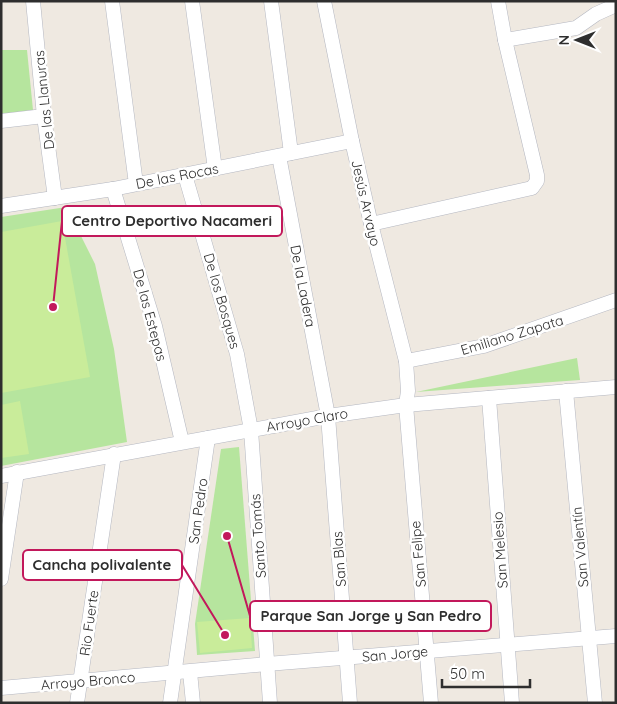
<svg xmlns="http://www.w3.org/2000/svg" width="617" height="704" viewBox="0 0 617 704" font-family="Quicksand,sans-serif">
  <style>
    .green { fill: #b6e59e }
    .pitch { fill: #c9ec9a }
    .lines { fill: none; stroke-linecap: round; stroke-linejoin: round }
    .minor-casing { stroke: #b4b7c1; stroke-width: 15 }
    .minor { stroke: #fff; stroke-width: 14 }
    .labels { text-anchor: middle; stroke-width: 5; stroke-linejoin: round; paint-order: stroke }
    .street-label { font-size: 14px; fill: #2e2e2e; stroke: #fff }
    .leader { fill: none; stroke: #c2185b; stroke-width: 2 }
    .callout-dot { fill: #c2185b; stroke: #fff; stroke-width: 2 }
    .callout { fill: #fff; stroke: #c2185b; stroke-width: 2 }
    .callout-label { font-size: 15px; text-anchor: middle; font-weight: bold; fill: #2e2e2e }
  </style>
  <rect width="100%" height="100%" fill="#efe9e1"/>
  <g class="green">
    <path d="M1 50H27L33 110 1 114Z"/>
    <path d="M73 206 81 236 95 264 114 349 127 442 1 466V217Z"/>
    <path d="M577 358 580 380 416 392Z"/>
    <path d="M239 447 255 651 197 655 195 624 221 449Z"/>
  </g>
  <g class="pitch">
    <path d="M62 221 90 377 1 393V232Z"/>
    <path d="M20 401 29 454 1 458V405Z"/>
    <path d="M250 618 252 648 200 653 197 622Z"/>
  </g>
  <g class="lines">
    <defs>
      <g id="minor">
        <path d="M33 1 44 116 55 198"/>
        <path d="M112 1 136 184"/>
        <path d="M192 1 215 169"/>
        <path d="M271 1 291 153"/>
        <path d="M324 1 352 141 371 224 406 361 408 391 406 405 431 703"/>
        <path d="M505 40 576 28 596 14 616 5"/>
        <path d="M1 121 44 116"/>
        <path d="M279 156 328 416 350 703"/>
        <path d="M185 175 237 354 251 430 270 703"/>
        <path d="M113 189 155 326 182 442"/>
        <path d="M1 206 113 189 352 141"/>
        <path d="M371 224 532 188 537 181V175L505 40 498 1"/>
        <path d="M406 361 484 346 616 300"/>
        <path d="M566 391 595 703"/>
        <path d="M489 398 512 703"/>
        <path d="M1 476 328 416 406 405 616 387"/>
        <path d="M1 579 17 472"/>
        <path d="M190 672 193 703"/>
        <path d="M1 688 267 664 616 636"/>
        <path d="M77 703 114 454"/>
        <path d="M170 703 208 438"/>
      </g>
    </defs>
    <use href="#minor" class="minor-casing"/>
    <use href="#minor" class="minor"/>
  </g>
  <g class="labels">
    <g class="street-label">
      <text transform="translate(44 100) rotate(-96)" y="5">De las Llanuras</text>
      <text transform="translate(177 176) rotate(-11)" y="5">De las Rocas</text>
      <text transform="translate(366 203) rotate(77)" y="5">Jesús Arvayo</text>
      <text transform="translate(303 286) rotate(79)" y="5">De la Ladera</text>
      <text transform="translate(222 301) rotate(74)" y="5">De los Bosques</text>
      <text transform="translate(150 315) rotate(75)" y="5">De las Estepas</text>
      <text transform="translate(512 335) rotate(-17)" y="5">Emiliano Zapata</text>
      <text transform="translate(307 420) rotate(-10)" y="5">Arroyo Claro</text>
      <text transform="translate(198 511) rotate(-82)" y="5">San Pedro</text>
      <text transform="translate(258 536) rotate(-94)" y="5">Santo Tomás</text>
      <text transform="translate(580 547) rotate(-95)" y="5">San Valentín</text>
      <text transform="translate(500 550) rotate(-94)" y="5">San Melesio</text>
      <text transform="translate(418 554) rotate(-95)" y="5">San Felipe</text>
      <text transform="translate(339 559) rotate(-94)" y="5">San Blas</text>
      <text transform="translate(89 623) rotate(-82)" y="5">Rio Fuerte</text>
      <text transform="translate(395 654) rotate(-5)" y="5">San Jorge</text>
      <text transform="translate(88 681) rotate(-5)" y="5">Arroyo Bronco</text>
    </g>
  </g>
  <path class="leader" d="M53 307L62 221M225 635L182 565M227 536L250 616"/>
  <g class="callout-dot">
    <circle cx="53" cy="307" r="5"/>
    <circle cx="225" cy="635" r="5"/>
    <circle cx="227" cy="536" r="5"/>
  </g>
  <g class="callout">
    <rect x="62" y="206" width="220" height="30" rx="5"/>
    <rect x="23" y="550" width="159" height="30" rx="5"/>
    <rect x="250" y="601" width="241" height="30" rx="5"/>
  </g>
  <g class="callout-label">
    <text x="172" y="226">Centro Deportivo Nacameri</text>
    <text x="102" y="570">Cancha polivalente</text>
    <text x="371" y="621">Parque San Jorge y San Pedro</text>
  </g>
  <rect width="617" height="704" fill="none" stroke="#2e2e2e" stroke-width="5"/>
  <g transform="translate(577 40) rotate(270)" stroke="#ffffff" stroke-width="4" paint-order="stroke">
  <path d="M0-4L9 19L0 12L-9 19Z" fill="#2e2e2e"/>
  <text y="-8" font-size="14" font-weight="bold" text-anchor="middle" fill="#2e2e2e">N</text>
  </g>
  <path d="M442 679v8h88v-8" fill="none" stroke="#2e2e2e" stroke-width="2.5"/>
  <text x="450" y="679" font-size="15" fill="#2e2e2e" stroke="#ffffff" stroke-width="4" paint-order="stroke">50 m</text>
</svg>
